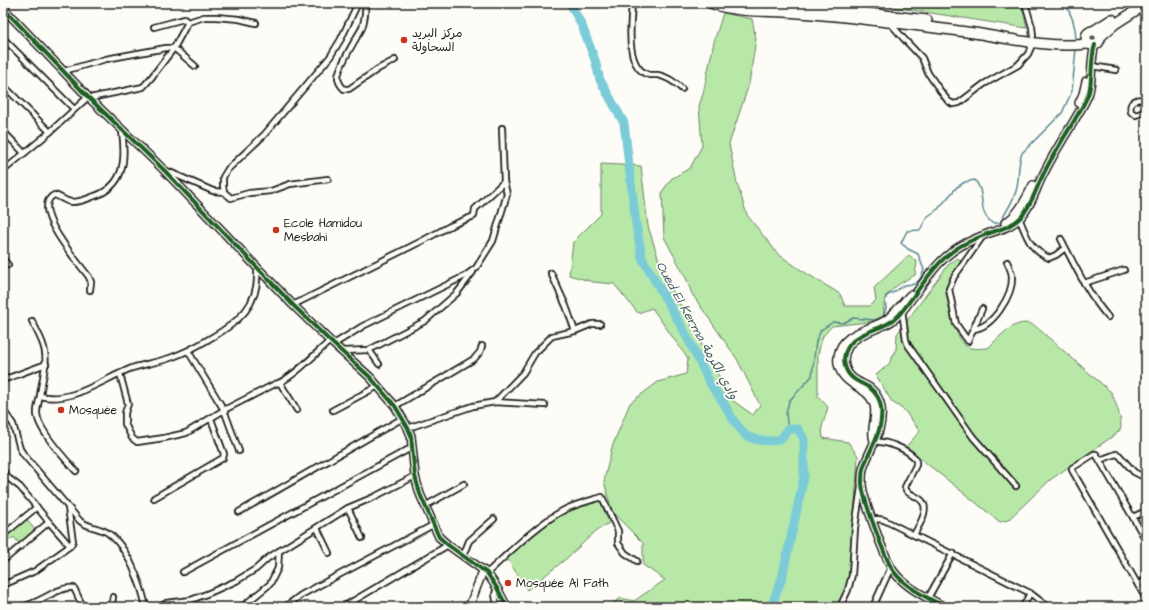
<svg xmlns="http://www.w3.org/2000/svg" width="1149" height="610" viewBox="0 0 1149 610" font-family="'Architects Daughter','Playpen Sans Arabic',sans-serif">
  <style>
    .green { fill: #b8e8a7; stroke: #6a8262 }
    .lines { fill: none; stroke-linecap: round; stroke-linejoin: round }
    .stream { stroke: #56868d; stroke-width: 1.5 }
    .river { stroke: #7cccd8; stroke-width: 9 }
    .street-casing { stroke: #1c1c1c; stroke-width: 8 }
    .secondary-casing { stroke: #1c1c1c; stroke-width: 10 }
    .highway-casing { stroke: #1c1c1c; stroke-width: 12 }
    .street { stroke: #fdfcf7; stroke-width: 4.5 }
    .secondary { stroke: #fdfcf7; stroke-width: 7 }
    .highway { stroke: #fdfcf7; stroke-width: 9 }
    .cycleway-casing { stroke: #fdfcf7; stroke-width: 6 }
    .cycleway { stroke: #1b5e20; stroke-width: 4 }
    .poi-dot { fill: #c8321e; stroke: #fdfcf7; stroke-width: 1.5 }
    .labels { text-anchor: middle; stroke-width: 3.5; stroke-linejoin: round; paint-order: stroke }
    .poi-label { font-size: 12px; fill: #1c1c1c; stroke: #fdfcf7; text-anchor: start }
    .water-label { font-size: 13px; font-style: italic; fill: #3e5a5e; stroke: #fdfcf7 }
  </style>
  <rect width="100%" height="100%" fill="#fdfcf7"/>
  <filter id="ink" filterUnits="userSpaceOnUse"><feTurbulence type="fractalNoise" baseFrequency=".025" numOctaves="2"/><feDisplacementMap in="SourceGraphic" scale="8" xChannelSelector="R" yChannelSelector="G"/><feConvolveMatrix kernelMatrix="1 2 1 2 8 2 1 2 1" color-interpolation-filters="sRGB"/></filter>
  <g filter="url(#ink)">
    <g class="green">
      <path d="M867 3H1021L1027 28Z"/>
      <path d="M723 13 752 19 756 39 749 84 729 144 737 183 747 215 778 254 801 270 840 294 845 306H870L876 300 874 288 909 255 917 262 915 275C897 285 881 292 884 316L868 322 832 326 823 336 818 354V396L828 407 822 427 823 438 848 442 858 456 850 580 840 607H621L610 605 621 598 634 601 665 580 643 565V543L612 512 604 481 612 447 630 403 658 382 686 374 688 359 652 308 638 313 614 284 593 282 569 275 573 242 601 214V164L641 166 648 226 663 273 732 400 753 415 760 405 737 359 692 294 686 278 664 237 662 192 671 179 690 168 702 146 699 106 703 94 714 42Z"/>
      <path d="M958 258 962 262C957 268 951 275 948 283 943 296 955 338 966 346 971 350 982 348 988 348 1000 336 1016 317 1034 325L1111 392C1115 400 1121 417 1121 426 1121 430 1118 432 1116 434L1050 480 1008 520 1000 522 921 459 904 449 920 431 904 410 892 402 876 375 889 364 896 349 897 334 949 264Z"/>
      <path d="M600 500 609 523 597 530 567 558 527 590 507 558 546 525 563 513Z"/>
      <path d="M26 519 36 531 20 545 14 537 8 541 5 537Z"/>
    </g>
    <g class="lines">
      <g class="stream">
        <path d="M1064 3C1072 14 1076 27 1076 41"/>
        <path d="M788 429 786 414 789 401 812 376 816 341 821 330 833 322 843 323 853 318 875 320 883 317 886 308 885 301 886 296 894 292 904 285 915 284 920 279 924 270 918 254 908 249 901 243 907 231 920 230 927 217 938 209 957 187 965 182 975 180C987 195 976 210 992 223H1000C1005 213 1013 202 1016 191 1020 178 1017 165 1022 153L1062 113 1072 91 1076 48"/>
      </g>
      <path class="river" d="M570 3 582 26 595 60 600 80 624 123 636 224 642 258 683 329 711 385 723 402 734 421 746 436 758 440 773 441 781 439 788 429H798L804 439V477L782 578 771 607"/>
      <defs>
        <g id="street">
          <path d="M365 3C366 12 365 19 362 28 356 39 339 65 338 77 338 82 341 86 344 89H349L378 69 395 60"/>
          <path d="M632 3C631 22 624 68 649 75 652 75 655 75 658 75 668 77 675 82 682 89"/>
          <path d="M1025 3 1032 27 1033 36"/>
          <path d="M891 24 904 39 922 58 928 73 939 89 948 101 953 104 959 103 984 84 1018 65 1028 54 1033 43"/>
          <path d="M154 27 184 19 188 22"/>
          <path d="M3 38 74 109"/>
          <path d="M1092 66 1116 70"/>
          <path d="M64 71 106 59 166 48H174L195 66"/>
          <path d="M3 85 50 132"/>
          <path d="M90 98 143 87 151 78 174 48 188 22 204 17H216L239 19 256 23"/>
          <path d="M1146 100C1137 98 1128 101 1131 112L1136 115 1146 111"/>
          <path d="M3 131 24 153"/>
          <path d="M3 171 50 132 88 97"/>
          <path d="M167 171 213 191 224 192 223 186V177L228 169 264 135 330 57 341 39 358 3"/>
          <path d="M224 192 231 198 249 193 271 191 290 184 328 179"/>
          <path d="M1019 218C1027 236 1029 249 1049 258L1056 255 1065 248"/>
          <path d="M1061 239C1075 266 1088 294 1108 317"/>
          <path d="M3 259 8 265"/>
          <path d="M551 273 566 306 575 331"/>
          <path d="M1084 283 1124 270"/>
          <path d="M90 290 91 282 89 277C79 263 29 208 54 195 60 196 64 201 71 202 78 202 85 200 92 197 125 187 126 160 122 131"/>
          <path d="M293 305 420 242 450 226 474 216 475 209 504 182"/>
          <path d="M982 309 968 341 956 324 949 289 954 277 983 236"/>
          <path d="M902 310 906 340 908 345 973 437 1016 486"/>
          <path d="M32 321C39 335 48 349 45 365 44 376 41 386 40 396"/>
          <path d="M974 329C993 327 1013 295 1012 277 1012 272 1009 266 1007 262"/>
          <path d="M334 344 363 326 465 276 476 268 493 241 507 194 504 182 502 128"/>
          <path d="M369 350 379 364"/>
          <path d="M188 351 224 410 239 451"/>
          <path d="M342 351 369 350 425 321 457 293 473 272"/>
          <path d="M120 374 128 404 125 413V424L132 438 137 442 164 438 186 433 224 410 275 384C289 382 318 351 330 341"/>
          <path d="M3 380 46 364"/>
          <path d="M280 383 297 410"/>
          <path d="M495 402 523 373 535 353 552 336 575 331 592 324H600"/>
          <path d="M395 406 474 359 480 352 482 346"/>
          <path d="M3 410 13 424 20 449 24 455 80 521C89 528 99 527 108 533 128 547 141 584 146 607"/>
          <path d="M333 410 378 386"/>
          <path d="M408 428 473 406 495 402 545 405"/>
          <path d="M874 441C888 442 906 448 916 459V465L905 487C906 492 909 493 913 495 916 497 919 498 921 500 931 509 918 526 914 535"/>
          <path d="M1100 460 1116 454 1119 455 1134 472 1146 478"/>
          <path d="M3 471 7 477 20 487 49 522 70 546 35 571 3 585"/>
          <path d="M76 471C65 459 36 428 37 412 37 407 39 401 40 396 72 404 103 379 132 368 145 364 158 362 170 358 184 353 196 347 209 339 238 323 260 305 257 269"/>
          <path d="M154 498 223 458 224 454 211 419"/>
          <path d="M425 506 464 484"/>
          <path d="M68 508 73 541 70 546"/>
          <path d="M348 508 362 538"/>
          <path d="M239 512 403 418"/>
          <path d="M1133 517 1146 511"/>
          <path d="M873 520 878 519 884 520 1030 593 1048 607"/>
          <path d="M317 528 329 553"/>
          <path d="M3 535 37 507"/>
          <path d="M1146 540 1096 454H1094L1072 468V470L1146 599"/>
          <path d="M463 556 469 541 494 519"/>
          <path d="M3 561 49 522"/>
          <path d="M183 572 411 448"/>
          <path d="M487 573C510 552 536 525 564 510 576 504 589 501 602 497L618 531V543L625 553 637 561"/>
          <path d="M1138 585 1146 580"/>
          <path d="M113 597 112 603 113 607"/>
          <path d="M928 598 953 553"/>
          <path d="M3 605 8 607"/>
          <path d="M243 606 270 584 278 568 279 551"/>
          <path d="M20 607C40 604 57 586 74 588L83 607"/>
          <path d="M161 607 166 603 191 600 209 593 236 581 256 569 268 558 348 508 374 497 415 476"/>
          <path d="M285 607 301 595 433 525"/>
          <path d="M343 607 448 545"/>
          <path d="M497 607 495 594 497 588"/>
          <path d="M840 607 848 590 852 575 855 528 861 487"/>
          <path d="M873 607 891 567"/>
          <path d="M1023 607 1030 593"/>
        </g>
        <g id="secondary">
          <path d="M3 8 88 97 164 170 293 305 330 341 370 377 395 406 408 428 411 436 415 476 420 494 439 537 448 545 487 573 497 588 507 607"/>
          <path d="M1079 103 1083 94 1086 81"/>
          <path d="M1005 223C1019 214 1025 200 1033 185"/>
          <path d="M874 441C869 429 879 415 873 402 867 388 850 387 842 374 839 369 837 362 838 356 841 333 867 331 884 321 894 315 902 303 910 295"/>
          <path d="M469 607 483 571"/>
          <path d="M945 607C928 598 906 588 894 572 886 561 862 497 862 483 862 479 862 473 863 469 870 447 884 432 881 407 880 400 876 393 870 388 866 385 859 383 854 379 844 372 841 358 848 347 858 330 886 330 899 315 917 294 931 267 953 251 962 244 972 240 982 236 996 230 1011 228 1021 217 1032 205 1036 188 1043 175 1052 156 1063 139 1074 121 1079 112 1086 102 1089 92 1093 77 1090 60 1095 45"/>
        </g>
        <g id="highway">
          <path d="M710 3C734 12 759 11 784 12 805 13 825 15 845 17 888 22 931 27 974 33 1011 39 1050 48 1088 44"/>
          <path d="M733 3 755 5 809 6 927 20"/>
          <circle cx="1093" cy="38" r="7"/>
          <path d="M1093 31 1112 19"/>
          <path d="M1100 37 1115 24 1146 4"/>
        </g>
      </defs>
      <use href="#street" class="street-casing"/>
      <use href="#secondary" class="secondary-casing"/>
      <use href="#highway" class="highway-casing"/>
      <use href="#street" class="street"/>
      <use href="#secondary" class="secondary"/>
      <use href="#highway" class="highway"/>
      <defs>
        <g id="cycleway">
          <path d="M3 8 88 97 164 170 293 305 330 341 370 377 395 406 408 428 411 436 415 476 420 494 439 537 448 545 487 573 497 588 507 607"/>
          <path d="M945 607C928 598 906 588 894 572 886 561 862 497 862 483 862 479 862 473 863 469 870 447 884 432 881 407 880 400 876 393 870 388 866 385 859 383 854 379 844 372 841 358 848 347 858 330 886 330 899 315 917 294 931 267 953 251 962 244 972 240 982 236 996 230 1011 228 1021 217 1032 205 1036 188 1043 175 1052 156 1063 139 1074 121 1079 112 1086 102 1089 92 1093 77 1090 60 1095 45"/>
        </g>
      </defs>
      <use href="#cycleway" class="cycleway-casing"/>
      <use href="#cycleway" class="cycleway"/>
    </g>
  </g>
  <g class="poi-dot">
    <circle cx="404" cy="40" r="4"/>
    <circle cx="276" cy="230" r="4"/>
    <circle cx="61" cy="410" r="4"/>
    <circle cx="508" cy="583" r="4"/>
  </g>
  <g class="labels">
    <g class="poi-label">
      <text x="412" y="37">مركز البريد<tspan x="412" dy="14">السحاولة</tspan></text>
      <text x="284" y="227">Ecole Hamidou<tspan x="284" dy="14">Mesbahi</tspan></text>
      <text x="69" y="414">Mosquée</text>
      <text x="516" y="587">Mosquée Al Fath</text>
    </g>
    <g class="water-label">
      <text transform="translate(698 330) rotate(61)" y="5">Oued El Kerma وادي الكرمة</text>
    </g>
  </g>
  <rect width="1149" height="610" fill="none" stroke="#fdfcf7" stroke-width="16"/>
  <rect x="8" y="8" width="1133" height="594" fill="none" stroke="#1c1c1c" stroke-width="1.5" filter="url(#ink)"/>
</svg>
